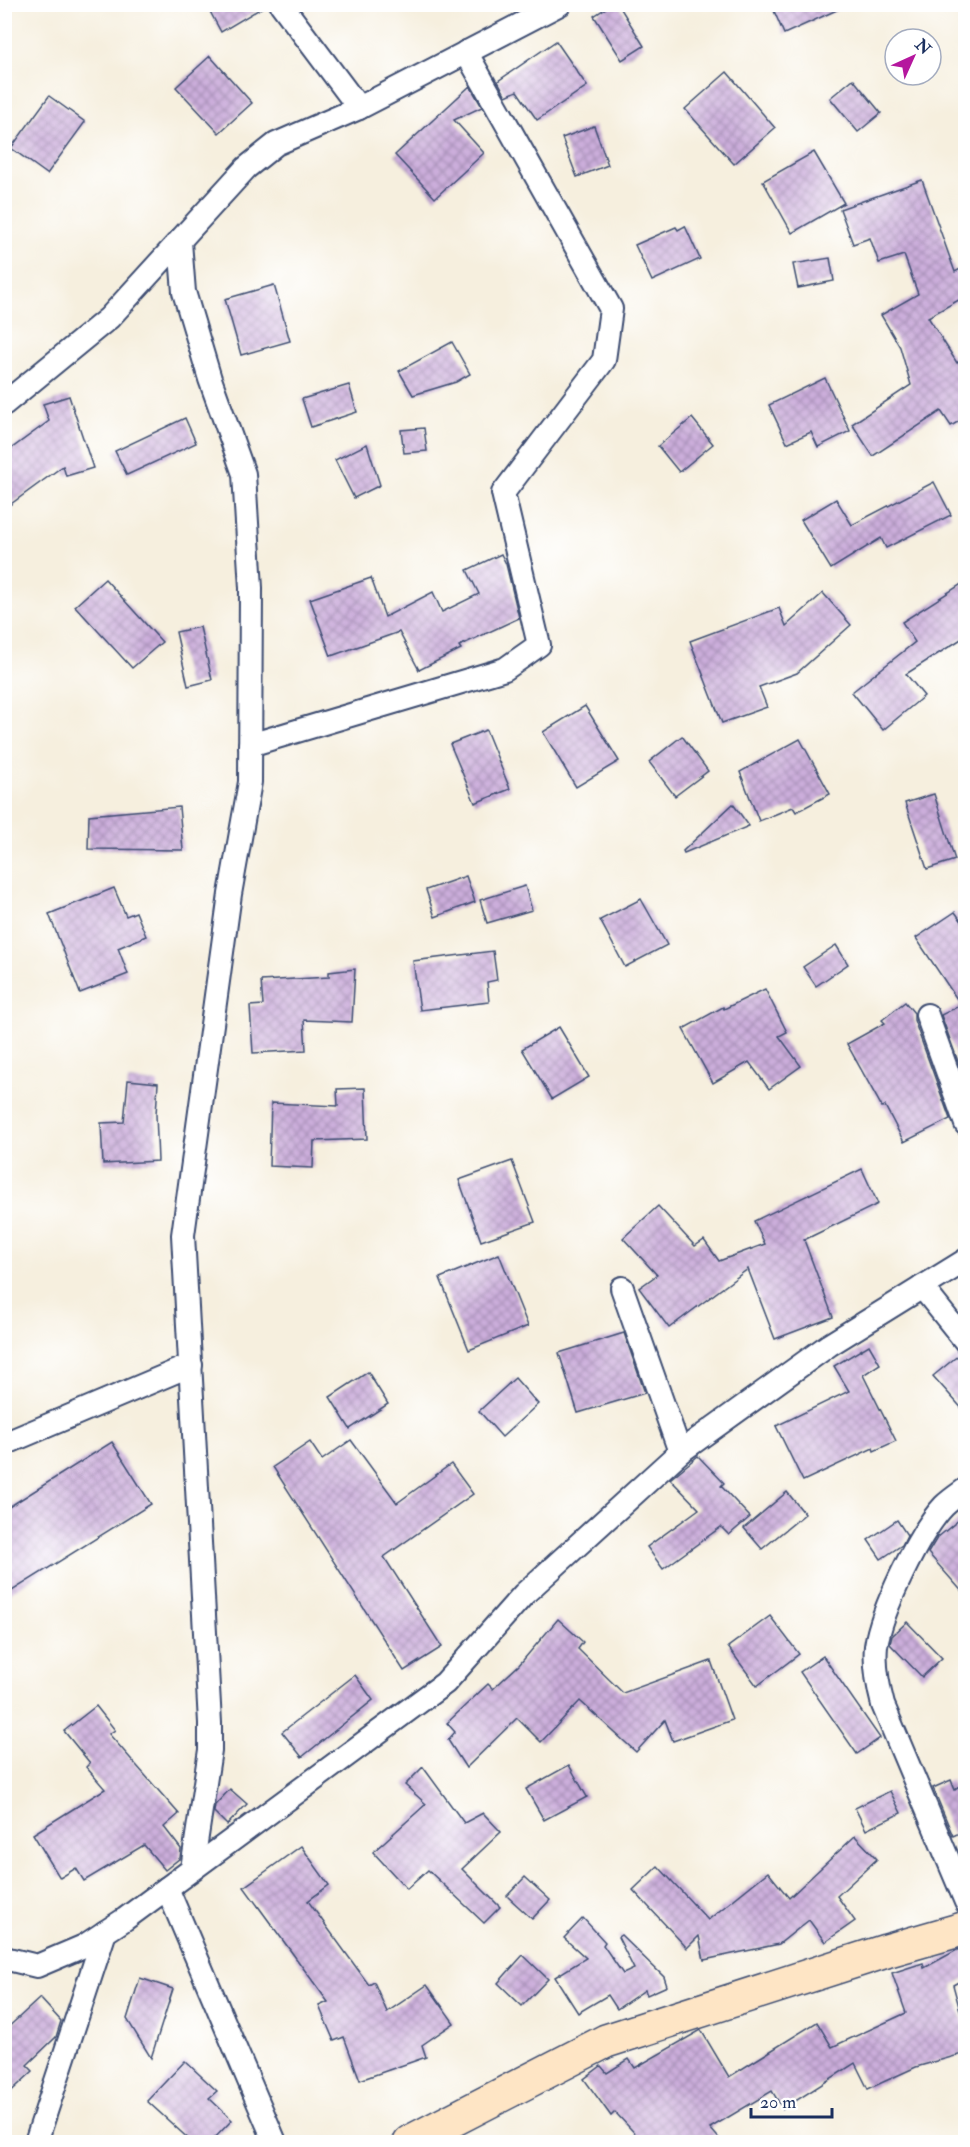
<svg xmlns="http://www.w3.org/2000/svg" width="970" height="2147" viewBox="0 0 970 2147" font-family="'IM FELL Double Pica',serif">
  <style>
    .building { fill: url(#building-cross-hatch) }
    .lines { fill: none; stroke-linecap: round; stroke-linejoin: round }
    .street-casing { stroke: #3c4c71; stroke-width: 26 }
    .secondary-casing { stroke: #3c4c71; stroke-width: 36 }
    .street { stroke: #fff; stroke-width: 22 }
    .secondary { stroke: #fee5c5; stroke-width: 33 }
  </style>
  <defs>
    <pattern id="building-cross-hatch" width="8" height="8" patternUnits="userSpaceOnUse" patternTransform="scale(1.5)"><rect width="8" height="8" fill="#ccaedb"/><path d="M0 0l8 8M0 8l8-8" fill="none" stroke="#a58eb5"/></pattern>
  </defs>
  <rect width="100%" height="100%" fill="#fff"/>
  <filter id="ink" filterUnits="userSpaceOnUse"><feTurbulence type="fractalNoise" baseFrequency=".0167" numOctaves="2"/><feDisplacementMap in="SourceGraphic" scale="12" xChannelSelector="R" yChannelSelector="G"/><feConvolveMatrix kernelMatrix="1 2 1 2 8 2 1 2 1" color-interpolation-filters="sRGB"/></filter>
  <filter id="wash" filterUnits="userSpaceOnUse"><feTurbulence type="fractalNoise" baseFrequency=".008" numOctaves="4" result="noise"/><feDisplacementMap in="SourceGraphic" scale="24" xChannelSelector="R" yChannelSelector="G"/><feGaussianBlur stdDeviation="1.35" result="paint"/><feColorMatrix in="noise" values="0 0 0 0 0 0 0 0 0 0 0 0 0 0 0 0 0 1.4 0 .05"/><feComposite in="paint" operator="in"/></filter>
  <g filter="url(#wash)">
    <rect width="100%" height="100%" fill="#f6efde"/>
    <g id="blocks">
      <g class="building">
        <path d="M206 4H268L221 32Z"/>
        <path d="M612 4H618L644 46 622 60 594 16Z"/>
        <path d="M771 4H850L784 34Z"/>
        <path d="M556 41 587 86 537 120 517 91 506 96 498 81Z"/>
        <path d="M210 56 252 103 219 133 176 87Z"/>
        <path d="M727 72 775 128 734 164 685 109Z"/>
        <path d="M853 79 881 113 858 132 830 98Z"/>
        <path d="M470 86 482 107 454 120 484 153 435 198 395 155Z"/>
        <path d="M49 96 85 122 47 174 11 148Z"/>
        <path d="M594 126 608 165 577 177 562 138Z"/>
        <path d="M814 152 844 203 792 233 763 181Z"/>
        <path d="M922 180 955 272 966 266V296L928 317 957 363 958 362 966 373V417L951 426 941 411 873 456 852 424 911 385 900 347 881 315 918 294 904 255 879 263 870 238 853 244 840 209Z"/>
        <path d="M685 226 700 259 652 281 635 245 676 227 678 230Z"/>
        <path d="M830 258 834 281 798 288 793 264Z"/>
        <path d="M274 285 290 341 241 355 225 299Z"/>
        <path d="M452 342 470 374 456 382 413 395 399 371Z"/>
        <path d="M825 378 850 431 818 447 811 432 787 443 769 405Z"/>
        <path d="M349 385 357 412 311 427 302 399Z"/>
        <path d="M69 396 93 468 66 476 63 466 4 509V454L49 421 43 404Z"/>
        <path d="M185 418 196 443 127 475 115 451Z"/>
        <path d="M692 418 713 444 679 472 658 446Z"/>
        <path d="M424 428 427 451 404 453 401 430Z"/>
        <path d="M367 444 380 485 354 498 335 460Z"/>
        <path d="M934 482 951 515 886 548 881 538 831 569 801 520 836 499 852 525Z"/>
        <path d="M501 554 506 564 519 618 459 646 461 649 419 670 399 632 331 656 310 599 371 578 385 617 433 592 442 612 479 594 467 570Z"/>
        <path d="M105 579 162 642 132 668 75 606Z"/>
        <path d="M966 581V636L906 674 924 696 883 730 852 692 915 642 902 622Z"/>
        <path d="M823 593 851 625 797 673 759 687 767 707 722 723 690 641 779 608 786 626Z"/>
        <path d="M200 627 212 680 188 686 176 632Z"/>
        <path d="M585 706 619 761 576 787 543 732Z"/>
        <path d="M486 730 510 789 475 803 450 744Z"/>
        <path d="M682 736 708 771 675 796 649 762Z"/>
        <path d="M800 739 830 794 796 812 793 807 759 821 740 772Z"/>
        <path d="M934 794 955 860 927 869 905 803Z"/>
        <path d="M733 804 749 826 684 853 683 851Z"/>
        <path d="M179 807 183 850 88 849 89 815Z"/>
        <path d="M466 876 475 902 435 917 426 890Z"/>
        <path d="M525 886 532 910 487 923 480 900Z"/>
        <path d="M114 888 126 916 136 912 146 936 118 948 128 974 80 993 49 914Z"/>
        <path d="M641 899 667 945 625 967 600 920Z"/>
        <path d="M955 912 966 927V1083L941 1015 961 1005 916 938Z"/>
        <path d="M836 945 848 964 816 986 803 967Z"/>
        <path d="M493 951 497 980 487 982 489 1002 420 1010 413 961Z"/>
        <path d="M355 969 352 1022 304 1020 306 1050 253 1053 250 1006 263 1005 261 981 329 977V972Z"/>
        <path d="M765 989 787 1032 779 1036 801 1066 769 1089 749 1062 713 1083 683 1029 723 1007 724 1009Z"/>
        <path d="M905 1002 914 1013V1020L950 1119 904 1142 885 1106 882 1107 847 1044 885 1023 882 1020Z"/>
        <path d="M559 1027 589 1077 552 1099 522 1049Z"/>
        <path d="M128 1080 158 1083 156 1114 158 1161 103 1164 101 1123 124 1122Z"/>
        <path d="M365 1088 367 1139 314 1141 313 1168 269 1166 271 1103 338 1106 337 1089Z"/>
        <path d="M512 1161 535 1222 481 1241 459 1180Z"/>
        <path d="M862 1169 878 1204 804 1240 833 1317 775 1339 748 1269 669 1328 639 1288 657 1275 623 1238 658 1206 695 1246 704 1240 719 1261 765 1244 754 1221Z"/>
        <path d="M499 1254 528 1326 469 1350 440 1278Z"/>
        <path d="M624 1333 645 1393 578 1413 559 1353Z"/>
        <path d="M869 1345 880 1364 863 1375 896 1441 874 1451 873 1448 803 1481 776 1426 849 1391 834 1366Z"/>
        <path d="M960 1354 966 1355V1413L933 1376Z"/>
        <path d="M368 1372 388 1404 350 1429 330 1397Z"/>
        <path d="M515 1378 538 1404 502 1437 479 1411Z"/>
        <path d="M351 1440 397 1503 451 1464 473 1494 384 1557 442 1647 404 1671 273 1467 310 1442 322 1460Z"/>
        <path d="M112 1442 151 1504 4 1596V1510Z"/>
        <path d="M698 1456 724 1483 721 1486 750 1517 729 1535 721 1527 663 1569 647 1547 699 1509 670 1479Z"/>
        <path d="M787 1492 805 1514 762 1549 744 1528Z"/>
        <path d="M966 1514V1596L928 1553 937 1538Z"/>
        <path d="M897 1520 907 1535 902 1545 881 1559 868 1540Z"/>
        <path d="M770 1616 799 1654 757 1686 728 1647Z"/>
        <path d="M558 1619 583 1642 578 1649 623 1693 711 1661 732 1720 673 1741 665 1720 636 1752 580 1701 541 1742 517 1718 466 1768 448 1740 455 1732 447 1723 488 1684 493 1689 519 1665Z"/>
        <path d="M907 1622 942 1658 922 1677 890 1644 892 1636Z"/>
        <path d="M823 1656 880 1738 857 1754 800 1672Z"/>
        <path d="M355 1675 373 1700 302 1757 282 1732Z"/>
        <path d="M96 1706 115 1730 109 1734 179 1814 164 1827 181 1849 180 1858 165 1870 144 1845 84 1881 76 1868 60 1878 33 1834 105 1789 86 1767 90 1763 64 1731Z"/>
        <path d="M569 1765 587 1797 544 1820 526 1789Z"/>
        <path d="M423 1767 464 1823 483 1813 501 1832 462 1869 500 1907 484 1923 428 1870 407 1889 373 1852 426 1804 405 1785Z"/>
        <path d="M951 1780 955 1790 966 1781V1830L953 1836 933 1788Z"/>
        <path d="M230 1789 247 1804 227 1825 214 1812 215 1805Z"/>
        <path d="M890 1791 901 1813 866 1830 855 1808Z"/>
        <path d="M855 1836 877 1859 837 1896 855 1921 825 1942 809 1920 779 1944 704 1960 699 1936 687 1948 633 1890 658 1866 708 1920 768 1872 789 1898Z"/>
        <path d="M301 1846 329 1885 308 1901 369 1985 374 1982 387 2012 427 1985 454 2023 422 2045 426 2057 360 2080 344 2037 334 2041 319 2006 328 2002 244 1887Z"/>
        <path d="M525 1877 550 1900 532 1919 507 1896Z"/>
        <path d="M583 1918 605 1942 603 1945 623 1974 634 1969 618 1937 621 1935 664 1977 667 1986 647 1995 645 1990 617 2009 608 1995 578 2013 555 1977 586 1958 564 1938Z"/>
        <path d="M966 1948V1978L953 1985 966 2032V2053L916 2067 868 2089 855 2063 783 2109 772 2091 710 2128 722 2142H643L615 2112 611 2116 584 2079 601 2066 607 2073 629 2059 635 2068 701 2030 729 2077 817 2022 832 2047 906 2013 892 1973 923 1963 924 1968 957 1950Z"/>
        <path d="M523 1955 548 1979 522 2006 498 1983Z"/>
        <path d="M140 1978 173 1989 151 2058 127 2019Z"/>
        <path d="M40 1998 61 2021 56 2037 27 2065 33 2071 4 2098V2031Z"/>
        <path d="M185 2061 217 2091 209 2098 232 2120 211 2142H192L147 2101Z"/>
      </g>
    </g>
  </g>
  <g filter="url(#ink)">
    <use href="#blocks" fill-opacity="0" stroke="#3c4c71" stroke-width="1.5"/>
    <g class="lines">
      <defs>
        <g id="street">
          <path d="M281 4 359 108"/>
          <path d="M180 242 184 292 210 379 244 474 251 588 250 782 230 894 183 1235 210 1723V1750L192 1869"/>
          <path d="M4 404 109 318 246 168 276 144 359 108 560 4"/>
          <path d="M250 745 505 669 539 645 503 493 604 360 611 309 466 52"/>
          <path d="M927 1015 966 1124"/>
          <path d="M922 1287 966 1342"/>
          <path d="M622 1288 680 1452"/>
          <path d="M4 1444 191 1365"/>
          <path d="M966 1489C959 1494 950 1500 944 1506 919 1532 881 1611 876 1646 874 1666 878 1686 883 1705L966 1902"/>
          <path d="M167 1888 275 2142"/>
          <path d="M4 1958 37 1966 84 1946 125 1919 445 1683 524 1594 680 1452 829 1345 966 1260"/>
          <path d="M36 2142 105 1932"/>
        </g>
        <path id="secondary" d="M410 2142 606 2041 886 1951 966 1928"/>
      </defs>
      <use href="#street" class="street-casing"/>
      <use href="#secondary" class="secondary-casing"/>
      <use href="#street" class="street"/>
      <use href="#secondary" class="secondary"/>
    </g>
  </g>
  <rect width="970" height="2147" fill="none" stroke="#fff" stroke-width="24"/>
  <g transform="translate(913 57) rotate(45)"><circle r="28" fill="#ffffff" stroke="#a4acbf" stroke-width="1.5"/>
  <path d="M0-4.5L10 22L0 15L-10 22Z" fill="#b5179e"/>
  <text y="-9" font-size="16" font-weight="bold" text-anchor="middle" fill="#1b2f5e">N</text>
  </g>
  <path d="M751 2108v9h81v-9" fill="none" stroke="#1b2f5e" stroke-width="3"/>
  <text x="760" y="2108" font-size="18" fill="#1b2f5e" stroke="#ffffff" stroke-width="4.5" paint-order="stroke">20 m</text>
</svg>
